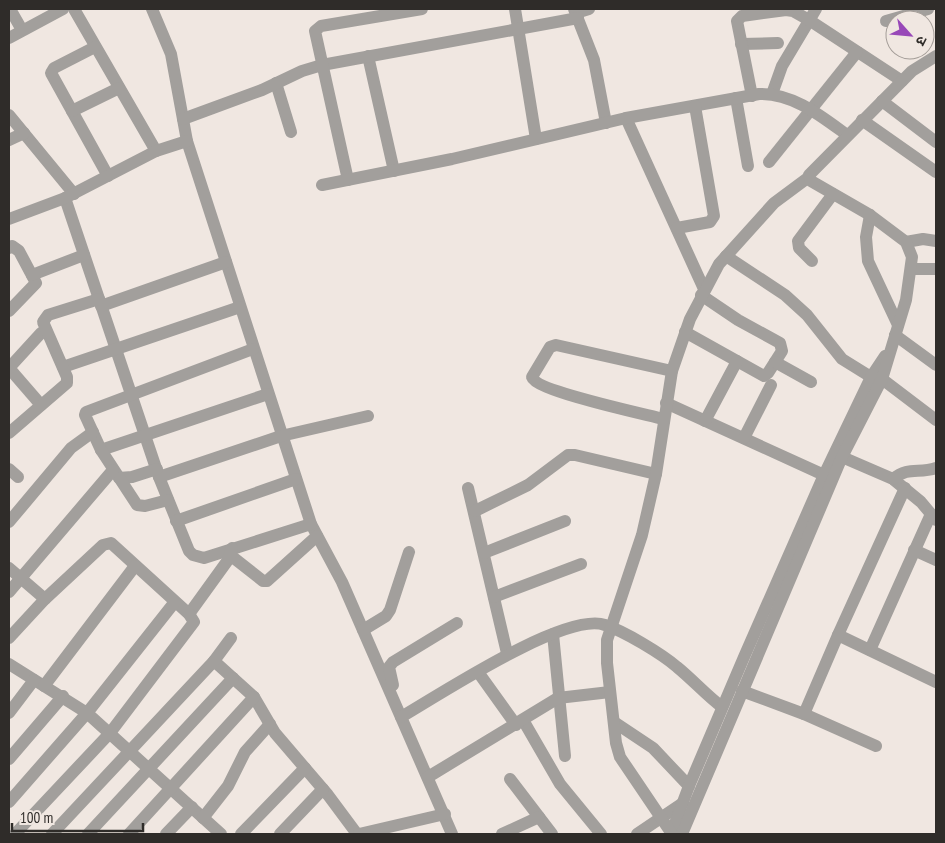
<svg xmlns="http://www.w3.org/2000/svg" width="945" height="843" viewBox="0 0 945 843" font-family="'PT Sans Narrow','Noto Sans Devanagari',sans-serif">
  <style>
    .lines { fill: none; stroke-linecap: round; stroke-linejoin: round }
    .minor { stroke: #a29f9c; stroke-width: 12 }
  </style>
  <rect width="100%" height="100%" fill="#f0e7e1"/>
  <g class="lines">
    <g class="minor">
      <path d="M10 9 22 30"/>
      <path d="M74 9 156 151"/>
      <path d="M152 9 171 54 187 141 311 524 342 582 452 834"/>
      <path d="M515 9 536 139"/>
      <path d="M574 9 594 60 606 123"/>
      <path d="M576 13 589 9"/>
      <path d="M886 21 928 9"/>
      <path d="M9 38 63 9"/>
      <path d="M741 44 778 43"/>
      <path d="M95 47 54 68 51 73 108 176"/>
      <path d="M368 56 394 171"/>
      <path d="M276 83 291 132"/>
      <path d="M772 94 782 66 816 9"/>
      <path d="M752 96 737 21 742 16 786 10 793 11 809 20 902 81"/>
      <path d="M736 98 748 166"/>
      <path d="M882 101 936 142"/>
      <path d="M72 111 119 88"/>
      <path d="M9 115 74 194"/>
      <path d="M626 118 704 289"/>
      <path d="M183 119 262 90 302 71 322 65 578 18"/>
      <path d="M862 120 936 172"/>
      <path d="M9 140 24 133"/>
      <path d="M769 162 857 52"/>
      <path d="M348 180 315 31 321 26 422 9"/>
      <path d="M322 185 452 159 626 118 759 94C793 93 821 116 847 135"/>
      <path d="M65 198 159 477 189 551 193 555 204 558 311 524"/>
      <path d="M870 215 866 237 868 261 898 325"/>
      <path d="M9 219 65 198 156 151 187 141"/>
      <path d="M677 228 710 222 714 216 695 106"/>
      <path d="M906 242 923 239 936 241"/>
      <path d="M9 248 12 246 19 251 36 283 9 311"/>
      <path d="M726 256 785 295 807 315 842 359 871 377"/>
      <path d="M812 261 799 248 798 241 833 194"/>
      <path d="M911 269H936"/>
      <path d="M32 275 84 255"/>
      <path d="M101 306 226 262"/>
      <path d="M685 332 764 376 768 373 782 351 780 343 738 320 701 295"/>
      <path d="M895 335 936 365"/>
      <path d="M775 362 811 382"/>
      <path d="M63 367 240 307"/>
      <path d="M9 368 41 405"/>
      <path d="M9 368 41 333"/>
      <path d="M882 379 936 420"/>
      <path d="M666 403 824 475"/>
      <path d="M663 419C644 414 536 391 532 377L550 347 556 345 672 371"/>
      <path d="M705 421 737 361"/>
      <path d="M9 433 67 383V377L43 322 48 315 99 299"/>
      <path d="M744 438 771 385"/>
      <path d="M101 450 268 394"/>
      <path d="M842 457 893 479 921 502 936 520"/>
      <path d="M9 469 18 477"/>
      <path d="M159 477 281 436 368 416"/>
      <path d="M119 478 132 477 157 469"/>
      <path d="M893 479C909 466 918 474 936 468"/>
      <path d="M468 488 507 653"/>
      <path d="M168 500 145 506 137 505 101 450 85 415 86 412 253 349"/>
      <path d="M475 511 528 485 568 455H575L656 474"/>
      <path d="M176 521 296 479"/>
      <path d="M9 522 71 448 93 432"/>
      <path d="M914 550 936 560"/>
      <path d="M484 553 565 521"/>
      <path d="M230 555 263 581H267L317 536"/>
      <path d="M9 568 45 599"/>
      <path d="M9 592 113 470"/>
      <path d="M494 597 581 564"/>
      <path d="M189 614 228 560 232 548"/>
      <path d="M363 630 386 616 390 610 409 552"/>
      <path d="M553 634 565 756"/>
      <path d="M838 635 936 682"/>
      <path d="M9 638 45 599 103 545 111 543 189 614 194 622 110 733 15 834"/>
      <path d="M870 650 931 514"/>
      <path d="M214 661 254 697 275 733 328 795 357 834"/>
      <path d="M9 664 87 713 221 834"/>
      <path d="M478 672 516 725"/>
      <path d="M393 685 389 667 393 662 457 623"/>
      <path d="M44 686 135 566"/>
      <path d="M742 691 804 714 876 746"/>
      <path d="M9 713 34 680"/>
      <path d="M804 714 838 635 905 488"/>
      <path d="M401 717C439 695 566 611 605 625 624 631 662 654 677 667 693 680 706 695 722 707"/>
      <path d="M523 720 560 784 601 834"/>
      <path d="M614 722 653 748 689 786"/>
      <path d="M9 759 63 696"/>
      <path d="M428 777 558 698 610 692"/>
      <path d="M510 779 552 834"/>
      <path d="M9 802 87 713 174 603"/>
      <path d="M203 818 228 786 245 752 270 724"/>
      <path d="M52 834 214 661 231 638"/>
      <path d="M88 834 233 678"/>
      <path d="M129 834 254 697"/>
      <path d="M166 834 192 807"/>
      <path d="M241 834 305 768"/>
      <path d="M280 834 323 789"/>
      <path d="M359 834 445 814"/>
      <path d="M502 834 539 817"/>
      <path d="M637 834 683 803"/>
      <path d="M671 834 689 786 744 657 824 475 871 377 885 356"/>
      <path d="M672 834 620 757 616 743 607 663V640L642 535 656 474 672 371 690 319 719 264 774 203 809 177"/>
      <path d="M682 834 842 457 882 379 906 300 912 257 906 242 870 215 811 181 809 175 912 71 936 56"/>
    </g>
  </g>
  <rect width="945" height="843" fill="none" stroke="#2f2c29" stroke-width="20"/>
  <g transform="translate(910 35) rotate(117)"><circle r="24" fill="#f0e7e1" stroke="#a39c97"/>
  <path d="M0-4L9 19L0 12L-9 19Z" fill="#9848b8"/>
  <text y="-8" font-size="14" font-weight="bold" text-anchor="middle" fill="#2f2c29">उ</text>
  </g>
  <path d="M12 823v8h131v-8" fill="none" stroke="#2f2c29" stroke-width="2.5"/>
  <text x="20" y="823" font-size="15" fill="#2f2c29" stroke="#f0e7e1" stroke-width="4" paint-order="stroke">100 m</text>
</svg>
